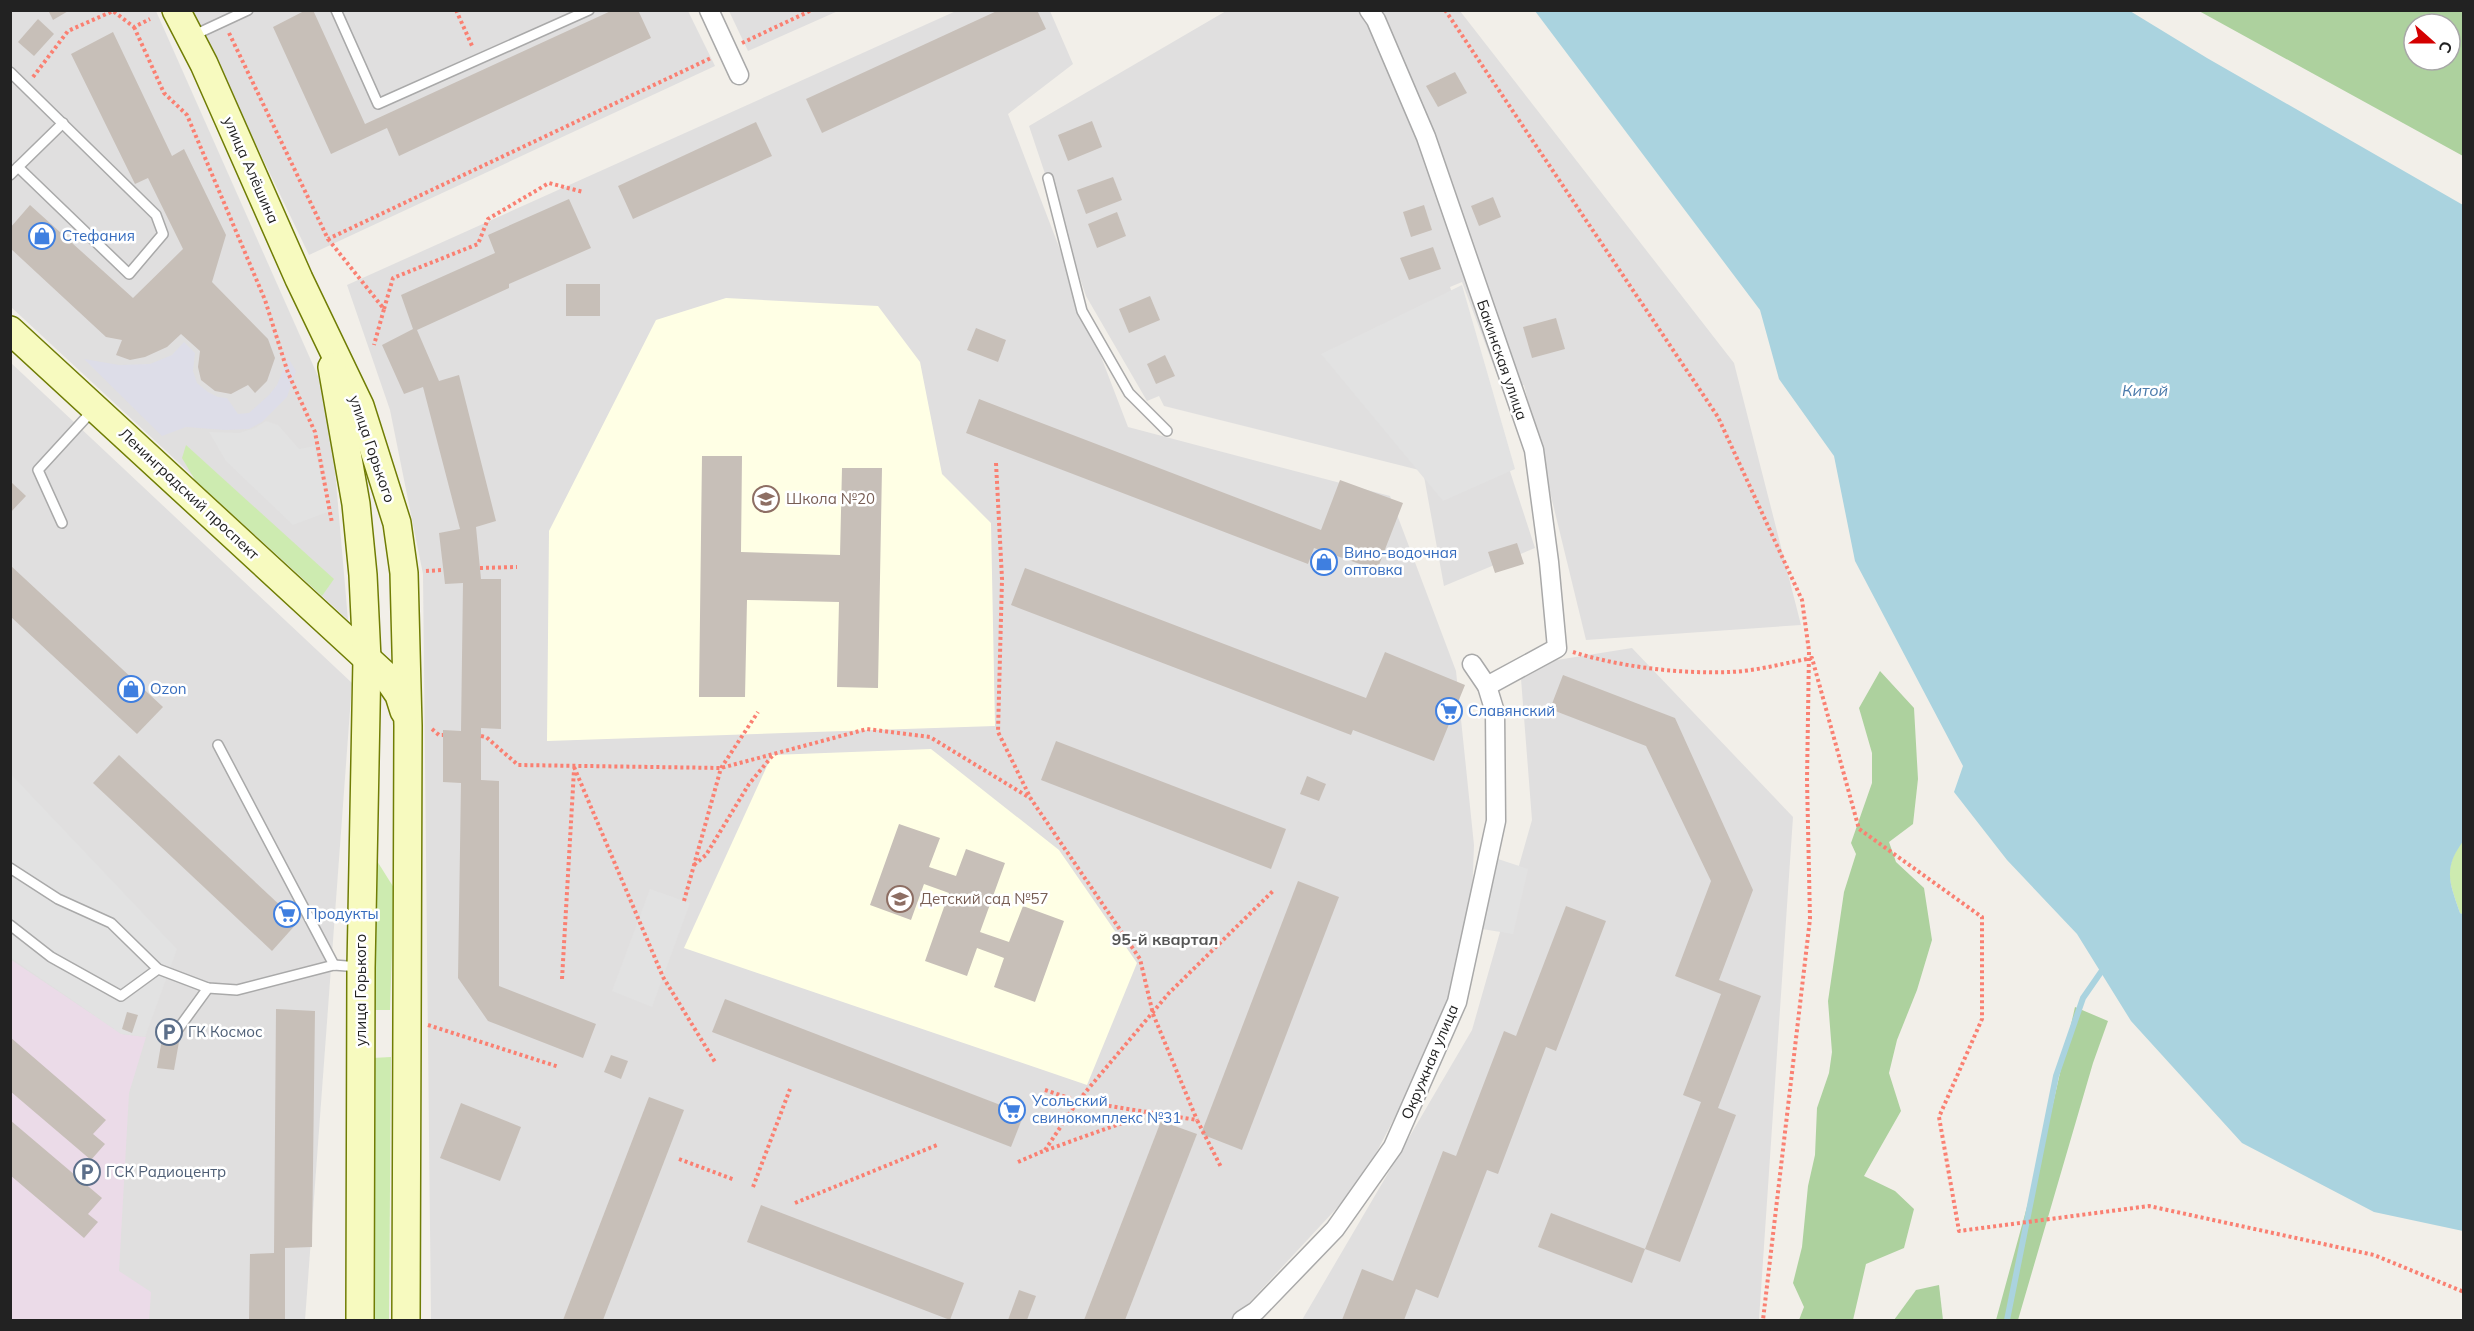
<svg xmlns="http://www.w3.org/2000/svg" width="2474" height="1331" viewBox="0 0 2474 1331" font-family="Mulish,sans-serif">
  <style>
    .residential { fill: #e0dfdf }
    .industrial { fill: #ebdbe8 }
    .education { fill: #ffffe5 }
    .grass { fill: #cdebb0 }
    .forest { fill: #add19e; fill-rule: evenodd }
    .parking { fill: #e2e2e2 }
    .plaza { fill: #dddde8 }
    .water { fill: #aad3df }
    .lines { fill: none; stroke-linecap: round; stroke-linejoin: round }
    .stream { stroke: #aad3df; stroke-width: 6 }
    .building { fill: #c7bfb8 }
    .lane-casing { stroke: #a9a9a9; stroke-width: 12 }
    .street-casing { stroke: #a9a9a9; stroke-width: 21 }
    .secondary-casing { stroke: #707d05; stroke-width: 30 }
    .path { stroke: #fa8072; stroke-width: 4; stroke-dasharray: 3 3; stroke-linecap: butt }
    .lane { stroke: #fff; stroke-width: 9 }
    .street { stroke: #fff; stroke-width: 18 }
    .secondary { stroke: #f7fabf; stroke-width: 27 }
    .labels { text-anchor: middle; stroke-width: 5; stroke-linejoin: round; paint-order: stroke }
    .street-label { font-size: 15px; fill: #222; stroke: #fff }
    .shop-label { font-size: 15px; fill: #366cbe; stroke: #fff; text-anchor: start }
    .education-label { font-size: 15px; fill: #785e54; stroke: #fff; text-anchor: start }
    .service-label { font-size: 15px; fill: #4e5e75; stroke: #fff; text-anchor: start }
    .water-label { font-size: 16px; font-style: italic; fill: #4a7aab; stroke: #fff }
    .neighbourhood-label { font-size: 16px; font-weight: bold; fill: #555; stroke: #fff }
  </style>
  <rect width="100%" height="100%" fill="#f2efe9"/>
  <g class="residential">
    <path d="M10 11H156L329 401 348 620 11 307Z"/>
    <path d="M192 11H688L715 66 309 255Z"/>
    <path d="M729 11H838L748 51Z"/>
    <path d="M956 11H1050L1073 64 1008 114 1128 427 1390 496 1456 671 1474 845 1469 975 1361 1182 1233 1320H431L423 574 390 410 347 285Z"/>
    <path d="M1226 11H1460L1734 363 1801 625 1586 640 1524 385 1503 391 1462 282 1450 287 1535 548 1444 586 1423 471 1164 406 1159 396 1147 401 1086 296 1029 126Z"/>
    <path d="M10 362 352 683 305 1320H11Z"/>
    <path d="M1632 648 1793 817 1759 1320H1302L1472 1030 1532 820 1520 666Z"/>
  </g>
  <path class="industrial" d="M10 959 122 1034 146 1037 129 1093 119 1271 151 1292 149 1320H11Z"/>
  <g class="education">
    <path d="M726 298 878 306 920 362 942 474 991 523 995 726 547 741 549 531 656 320Z"/>
    <path d="M931 749 1059 850 1137 963 1087 1085 684 948 772 755Z"/>
  </g>
  <g class="grass">
    <path d="M186 445 334 579 322 596 195 480 182 458Z"/>
    <path d="M2463 840V915L2460 913C2450 883 2442 869 2463 840Z"/>
    <path d="M377 861 394 888 390 1010H372Z"/>
    <path d="M391 1057 389 1320H371L372 1058Z"/>
  </g>
  <g class="forest">
    <path d="M2199 11H2463V156ZM2414 24H2450V60H2414Z"/>
    <path d="M1880 671 1914 708 1918 779 1913 824 1889 842 1896 862 1924 888 1932 940 1917 990 1897 1040 1889 1073 1901 1111 1864 1176 1895 1191 1914 1209 1904 1248 1866 1264 1853 1320H1799L1804 1307 1793 1283 1802 1247 1808 1186 1815 1155 1817 1108 1829 1073 1832 1052 1828 1001 1844 892 1856 854 1851 843 1872 783V753L1859 708Z"/>
    <path d="M2075 1007 2108 1021 2093 1063 2018 1320H1996L2042 1152Z"/>
    <path d="M1939 1285 1943 1320H1894L1916 1290Z"/>
  </g>
  <g class="parking">
    <path d="M1462 285 1515 469 1443 501 1321 354Z"/>
    <path d="M266 421 278 425 299 449 314 446 330 511 293 525 226 461 209 432 239 433 255 428Z"/>
    <path d="M10 773 177 949 145 1037 121 1034 11 958Z"/>
    <path d="M1498 859 1528 869 1513 934 1482 929Z"/>
    <path d="M650 889 690 903 652 1007 612 991Z"/>
  </g>
  <path class="plaza" d="M184 342 195 353 193 371 197 383 208 392 218 397 227 398 238 414 249 413 269 395 277 385 288 358 296 371 287 397 262 422 249 429 225 430 186 427 162 436 84 359 119 365 150 364 172 355Z"/>
  <path class="water" d="M1535 11H2130L2207 58 2463 205 2464 840C2442 869 2450 883 2460 913L2464 915 2463 1231 2374 1212 2242 1143 2131 1021 2077 934 2007 860 1954 792 1963 766 1855 561 1834 456 1779 379 1760 310Z"/>
  <g class="lines">
    <path class="stream" d="M2007 1320 2056 1076 2083 998 2101 972"/>
  </g>
  <g class="building">
    <path d="M48 10H70L53 20Z"/>
    <path d="M306 10H313L365 124 613 10H638L651 38 399 156 387 128 331 154 273 27Z"/>
    <path d="M999 10H1037L1046 29 822 133 806 99Z"/>
    <path d="M38 19 54 34 34 56 18 42Z"/>
    <path d="M113 32 172 156 184 149 226 235 212 282 268 339 275 358 267 381 255 393 248 385 231 394 215 391 201 380 198 367 200 351 181 334 167 347 145 357 130 360 116 355 122 340 106 337 10 248V228L30 205 133 298 183 249 148 178 135 184 71 54Z"/>
    <path d="M1455 72 1467 93 1438 107 1426 86Z"/>
    <path d="M1092 121 1102 147 1068 161 1058 135Z"/>
    <path d="M756 122 772 156 633 219 618 186Z"/>
    <path d="M1113 177 1122 200 1086 214 1077 190Z"/>
    <path d="M1493 197 1501 217 1479 226 1471 206Z"/>
    <path d="M569 199 591 248 509 284V288L417 330 439 381 459 375 496 521 476 527 481 579H501V729L481 728V780L499 781V986L596 1024 583 1058 488 1021 458 978 461 783 443 782V730L461 731 463 583 445 584 439 533 460 529 423 387 404 394 382 345 413 329 401 295 495 253 488 235Z"/>
    <path d="M1424 205 1432 230 1411 237 1403 212Z"/>
    <path d="M1117 212 1126 236 1097 248 1088 224Z"/>
    <path d="M1433 247 1441 269 1409 280 1400 258Z"/>
    <rect x="566" y="284" width="34" height="32"/>
    <path d="M1150 296 1160 320 1129 333 1119 309Z"/>
    <path d="M1556 318 1565 349 1532 358 1523 327Z"/>
    <path d="M976 328 1006 340 998 362 967 350Z"/>
    <path d="M1165 355 1175 376 1156 384 1147 364Z"/>
    <path d="M979 399 1321 530 1340 480 1403 503 1377 570 1314 548 1308 564 966 433Z"/>
    <path d="M702 456H742L741 552 840 555 842 468H882L878 688 837 687 839 602 747 600 745 697H699Z"/>
    <path d="M10 481 26 496 10 513Z"/>
    <path d="M1517 543 1524 564 1495 573 1488 552Z"/>
    <path d="M10 565 163 707 137 734 10 616Z"/>
    <path d="M1025 568 1366 698 1385 652 1465 685 1434 761 1353 730 1351 735 1011 605Z"/>
    <path d="M1563 675 1675 718 1753 890 1719 980 1761 996 1718 1108 1736 1115 1680 1262 1645 1249 1701 1102 1683 1095 1721 994 1675 976 1711 881 1646 746 1550 709Z"/>
    <path d="M1056 741 1286 829 1271 869 1041 780Z"/>
    <path d="M119 755 298 922 272 951 93 783Z"/>
    <path d="M1307 776 1326 784 1319 801 1300 794Z"/>
    <path d="M899 824 940 838 929 867 956 876 966 849 1005 863 980 932 1009 942 1023 906 1064 921 1035 1002 994 987 1004 958 977 948 967 976 925 961 949 893 924 884 911 920 870 905Z"/>
    <path d="M1298 881 1339 897 1242 1150 1201 1134Z"/>
    <path d="M1566 906 1606 921 1556 1051 1546 1047 1498 1174 1487 1170 1438 1298 1416 1289 1404 1320H1342L1362 1269 1393 1281 1443 1151 1456 1156 1504 1031 1516 1036Z"/>
    <path d="M725 999 1024 1114 1011 1147 712 1032Z"/>
    <path d="M276 1009 315 1011 312 1247 285 1248V1320H249L250 1254 274 1253Z"/>
    <path d="M127 1012 138 1015 132 1033 122 1029Z"/>
    <path d="M163 1033 180 1036 174 1070 157 1068Z"/>
    <path d="M10 1037 106 1120 93 1134 105 1144 91 1160 10 1091Z"/>
    <path d="M611 1055 628 1061 621 1079 604 1072Z"/>
    <path d="M649 1097 684 1110 603 1320H563Z"/>
    <path d="M461 1103 521 1127 500 1181 440 1158Z"/>
    <path d="M10 1120 102 1198 88 1214 98 1222 84 1238 10 1175Z"/>
    <path d="M1161 1121 1197 1134 1125 1320H1084Z"/>
    <path d="M761 1205 964 1283 950 1320 747 1242Z"/>
    <path d="M1551 1213 1645 1249 1632 1283 1538 1247Z"/>
    <path d="M1019 1290 1036 1296 1027 1320H1008Z"/>
  </g>
  <g class="lines">
    <defs>
      <g id="lane">
        <path d="M336 10 378 104 589 10"/>
        <path d="M192 36 248 10"/>
        <path d="M10 72 156 215 163 234 129 274 18 167 10 175"/>
        <path d="M18 167 63 123"/>
        <path d="M1048 178 1082 311 1129 393 1167 431"/>
        <path d="M62 523 38 470 93 410"/>
        <path d="M218 745 334 965"/>
        <path d="M10 868 58 899 111 923 158 969"/>
        <path d="M10 925 51 957 121 996 158 969 208 988 237 990 334 965 359 967"/>
        <path d="M176 1032 208 988"/>
      </g>
      <g id="street">
        <path d="M709 10 739 75"/>
        <path d="M1369 10 1376 20 1426 137 1534 450 1549 562 1557 648 1487 686"/>
        <path d="M1242 1320 1256 1311 1335 1229 1393 1147 1457 1002 1496 821 1495 712 1487 686 1472 664"/>
      </g>
      <g id="secondary">
        <path d="M176 10 204 64 299 279 360 406 397 523 404 573 408 726 406 1320"/>
        <path d="M10 330 386 676 399 695 404 711"/>
        <path d="M332 367 356 504 363 575 367 659 361 968 360 1320"/>
      </g>
    </defs>
    <use href="#lane" class="lane-casing"/>
    <use href="#street" class="street-casing"/>
    <use href="#secondary" class="secondary-casing"/>
    <g class="path">
      <path d="M456 10 473 48"/>
      <path d="M1445 10 1718 417 1802 600 1809 651 1807 780 1810 919 1763 1320"/>
      <path d="M134 27 164 93 187 115 265 300 288 373 315 432 332 523"/>
      <path d="M229 33 328 239 711 58"/>
      <path d="M742 43 812 10"/>
      <path d="M33 77 68 31 113 11 134 27 150 19"/>
      <path d="M328 239 384 309 374 345"/>
      <path d="M384 309 393 278 478 244 488 219 549 183 583 192"/>
      <path d="M996 463 1002 579 998 732 1031 799 1140 959 1153 1014 1197 1120"/>
      <path d="M480 568 517 567"/>
      <path d="M426 571 443 570"/>
      <path d="M1573 652C1621 667 1679 674 1730 672 1757 671 1785 663 1812 658L1859 829 1982 917V1019L1939 1117 1959 1231 2149 1206 2374 1255 2464 1292"/>
      <path d="M432 729 439 735H443"/>
      <path d="M481 736 486 737 518 765 721 768 867 729 930 737 1030 798"/>
      <path d="M574 767 663 977 715 1062"/>
      <path d="M694 865 706 855 749 784 773 755"/>
      <path d="M684 901 721 768 758 712"/>
      <path d="M562 979 574 770"/>
      <path d="M428 1025 559 1067"/>
      <path d="M1045 1090 1078 1101 1169 993 1274 890"/>
      <path d="M1045 1150 1078 1101 1197 1120 1221 1167"/>
      <path d="M679 1159 735 1180"/>
      <path d="M1018 1162 1041 1152 1150 1113"/>
      <path d="M753 1187 790 1089"/>
      <path d="M795 1203 937 1145"/>
    </g>
    <use href="#lane" class="lane"/>
    <use href="#street" class="street"/>
    <use href="#secondary" class="secondary"/>
  </g>
  <defs>
    <symbol id="shop-ring" viewBox="-11 -11 22 22"><circle r="9.5" fill="#fff" stroke="#3f7fe0" stroke-width="1.5"/><path d="M-5-2.5h2.3a2.7 3.5 0 0 1 5.4 0H5L5.5 6h-11ZM-1.5-2.5h3a1.5 2.3 0 0 0-3 0Z" fill="#3f7fe0"/></symbol>
    <symbol id="school-ring" viewBox="-11 -11 22 22"><circle r="9.5" fill="#fff" stroke="#8d6e63" stroke-width="1.5"/><path d="M0-5L7-2L0 1L-7-2ZM-4 1L0 2.5L4 1V4Q0 6-4 4Z" fill="#8d6e63"/></symbol>
    <symbol id="supermarket-ring" viewBox="-11 -11 22 22"><circle r="9.5" fill="#fff" stroke="#3f7fe0" stroke-width="1.5"/><path d="M-6-5.5h2.5l.6 2H6L4.5 2H-2.5L-4.4-4H-6ZM-1.5 3.2a1.3 1.3 0 1 0 .1 0ZM3 3.2a1.3 1.3 0 1 0 .1 0Z" fill="#3f7fe0"/></symbol>
    <symbol id="parking-ring" viewBox="-11 -11 22 22"><circle r="9.5" fill="#fff" stroke="#5c6f8a" stroke-width="1.5"/><path d="M-3.5-5.5H1a3.5 3.5 0 0 1 0 7H-1V5.5H-3.5ZM-1-3.4V-.6H.8a1.4 1.4 0 0 0 0-2.8Z" fill="#5c6f8a"/></symbol>
  </defs>
  <g fill-rule="evenodd">
    <use href="#shop-ring" x="27" y="221" width="30" height="30"/>
    <use href="#school-ring" x="751" y="484" width="30" height="30"/>
    <use href="#shop-ring" x="1309" y="547" width="30" height="30"/>
    <use href="#shop-ring" x="116" y="674" width="30" height="30"/>
    <use href="#supermarket-ring" x="1434" y="696" width="30" height="30"/>
    <use href="#school-ring" x="885" y="884" width="30" height="30"/>
    <use href="#supermarket-ring" x="272" y="899" width="30" height="30"/>
    <use href="#parking-ring" x="154" y="1017" width="30" height="30"/>
    <use href="#supermarket-ring" x="997" y="1095" width="30" height="30"/>
    <use href="#parking-ring" x="72" y="1157" width="30" height="30"/>
  </g>
  <g class="labels">
    <g class="street-label">
      <text transform="translate(251 170) rotate(66)" y="5">улица Алёшина</text>
      <text transform="translate(1502 360) rotate(71)" y="5">Бакинская улица</text>
      <text transform="translate(372 449) rotate(71)" y="5">улица Горького</text>
      <text transform="translate(189 494) rotate(43)" y="5">Ленинградский проспект</text>
      <text transform="translate(361 990) rotate(-90)" y="5">улица Горького</text>
      <text transform="translate(1430 1062) rotate(-67)" y="5">Окружная улица</text>
    </g>
    <g class="shop-label">
      <text x="62" y="241">Стефания</text>
      <text x="1344" y="558">Вино-водочная<tspan x="1344" dy="17">оптовка</tspan></text>
      <text x="150" y="694">Ozon</text>
      <text x="1468" y="716">Славянский</text>
      <text x="306" y="919">Продукты</text>
      <text x="1032" y="1106">Усольский<tspan x="1032" dy="17">свинокомплекс №31</tspan></text>
    </g>
    <g class="education-label">
      <text x="786" y="504">Школа №20</text>
      <text x="920" y="904">Детский сад №57</text>
    </g>
    <g class="service-label">
      <text x="188" y="1037">ГК Космос</text>
      <text x="106" y="1177">ГСК Радиоцентр</text>
    </g>
    <g class="water-label">
      <text x="2145" y="396">Китой</text>
    </g>
    <g class="neighbourhood-label">
      <text x="1165" y="945">95-й квартал</text>
    </g>
  </g>
  <rect width="2474" height="1331" fill="none" stroke="#222222" stroke-width="24"/>
  <g transform="translate(2432 42) rotate(111)"><circle r="28" fill="#ffffff" stroke="#a7a7a7" stroke-width="1.5"/>
  <path d="M0-4.5L10 22L0 15L-10 22Z" fill="#d40000"/>
  <text y="-9" font-size="16" font-weight="bold" text-anchor="middle" fill="#222222">С</text>
  </g>
</svg>
